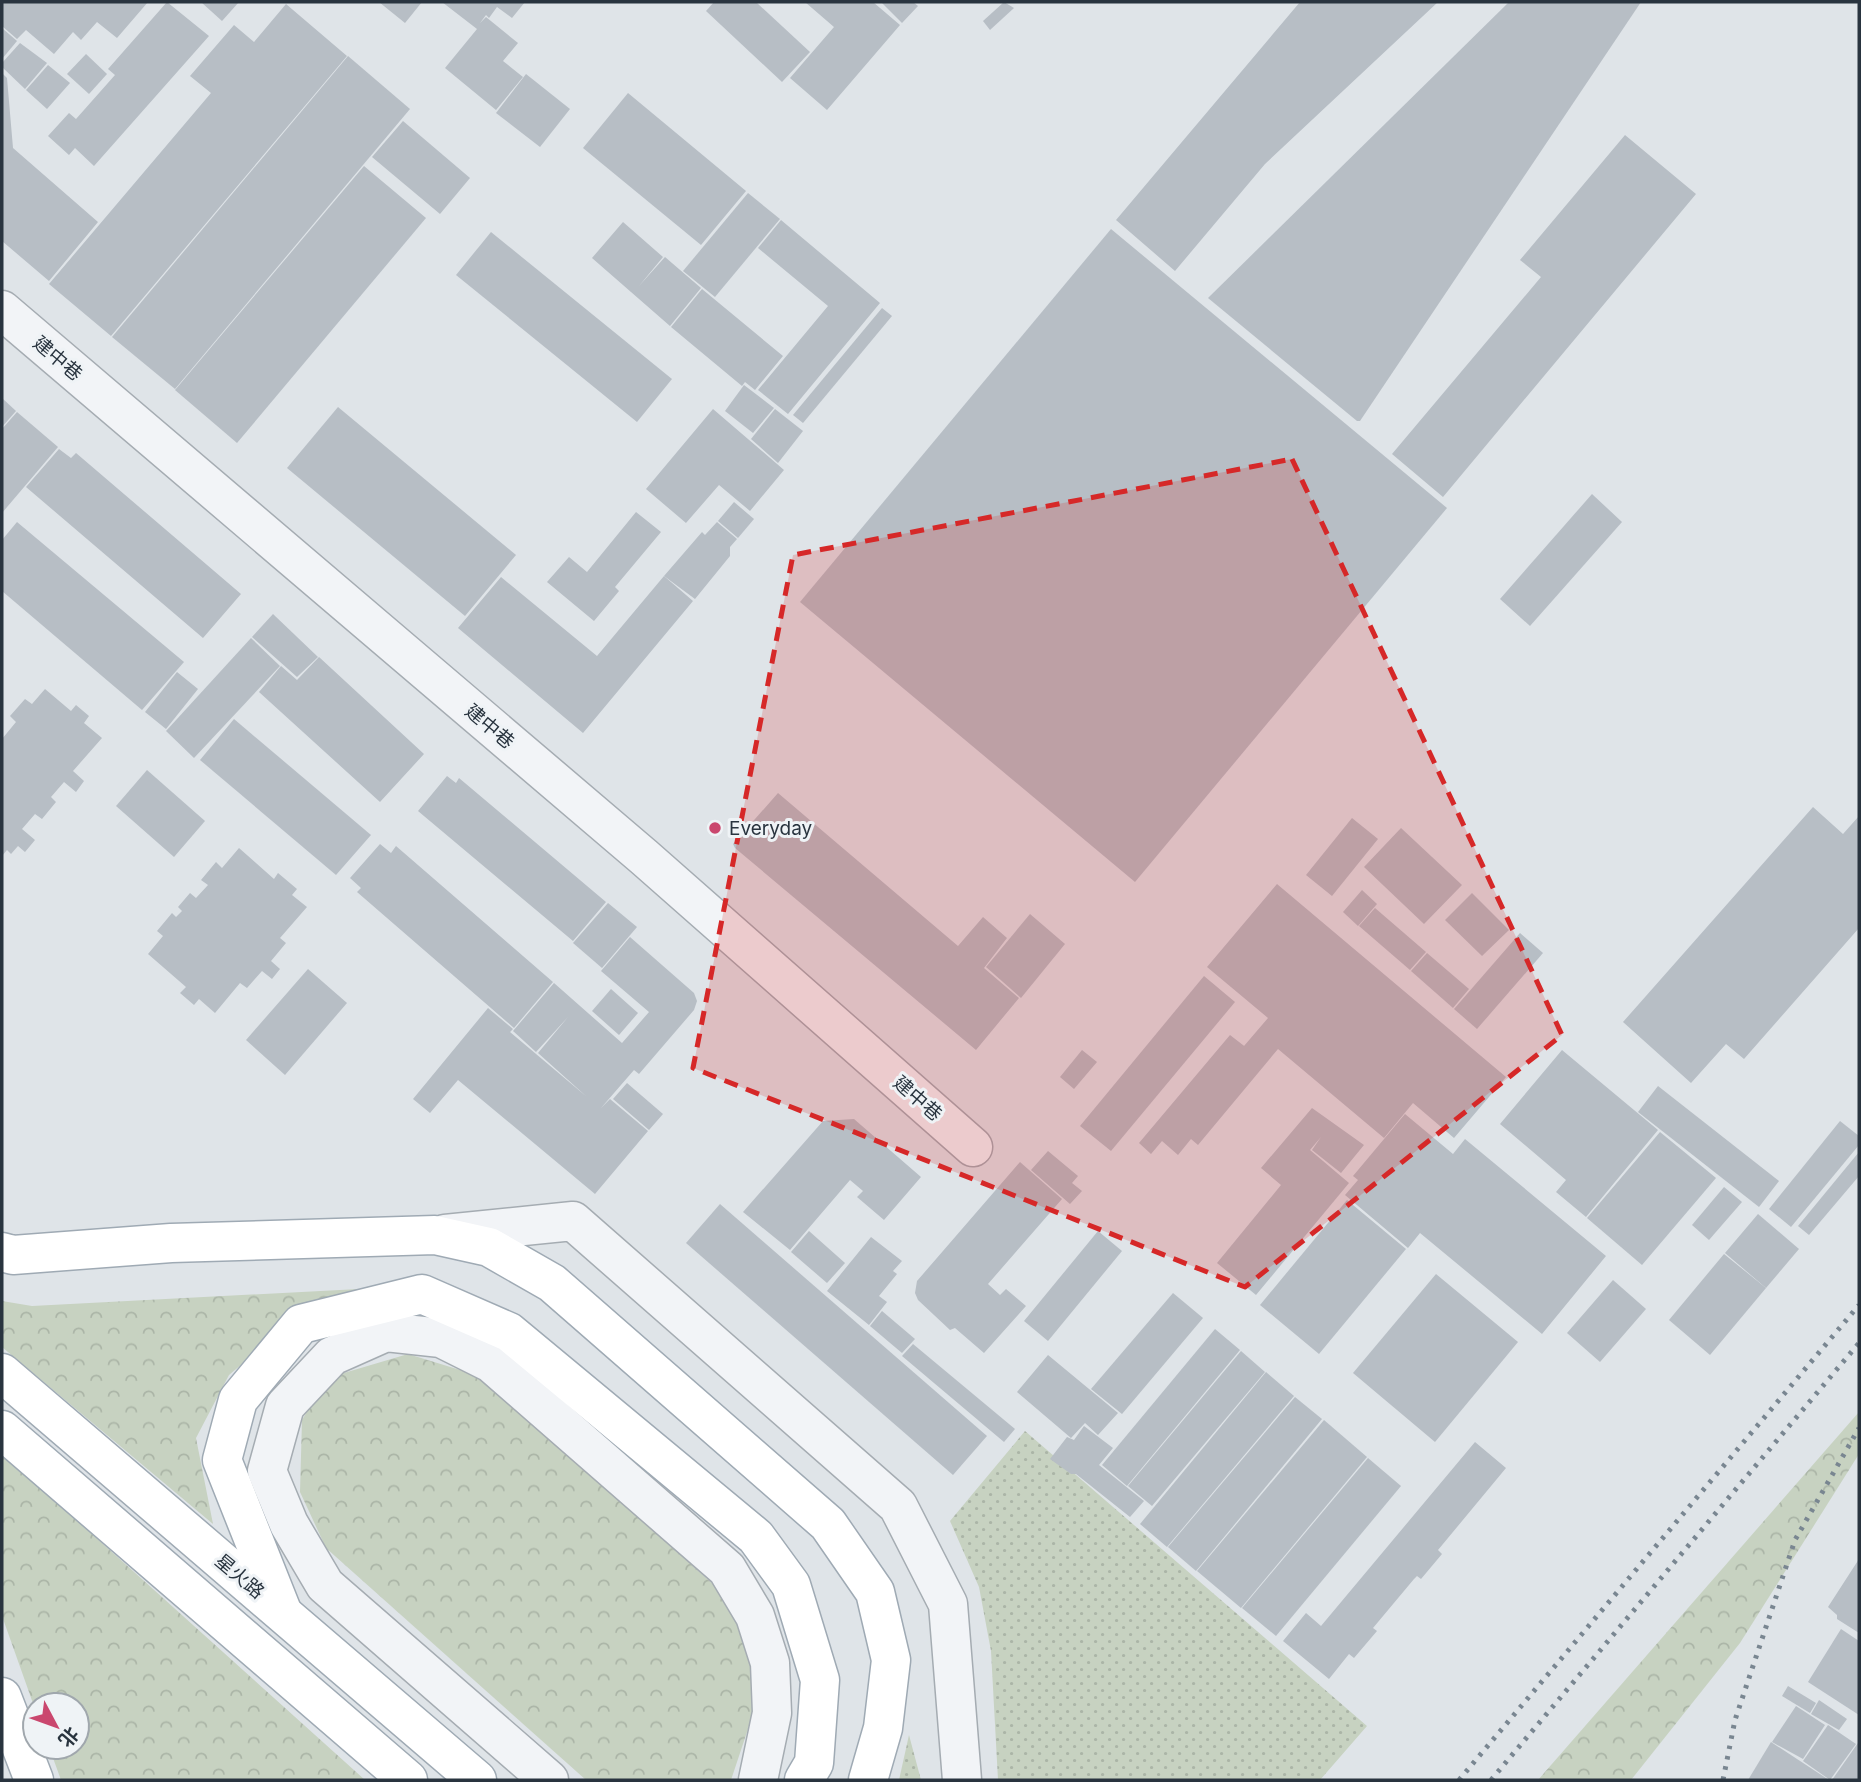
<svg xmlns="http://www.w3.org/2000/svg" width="1861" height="1782" viewBox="0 0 1861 1782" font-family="Inter,'Noto Sans SC',sans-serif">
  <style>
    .green { fill: url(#green-dots) }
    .forest { fill: url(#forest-crowns) }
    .building { fill: #b7bec5 }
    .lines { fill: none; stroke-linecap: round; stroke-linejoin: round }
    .minor-casing { stroke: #a5acb2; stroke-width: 41 }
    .major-casing { stroke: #9faab4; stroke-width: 41 }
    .minor { stroke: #f2f4f7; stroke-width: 38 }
    .major { stroke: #fff; stroke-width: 38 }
    .rail { stroke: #798691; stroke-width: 5; stroke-dasharray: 3.5 7; stroke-linecap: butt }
    .marked { fill: #d62828; fill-opacity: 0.2; stroke: #d62828; stroke-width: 5; stroke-dasharray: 14 9; stroke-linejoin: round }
    .poi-dot { fill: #ca476e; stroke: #eff3f6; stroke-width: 2.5 }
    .labels { text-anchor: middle; stroke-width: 6; stroke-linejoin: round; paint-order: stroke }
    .street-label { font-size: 19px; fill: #29343f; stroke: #eff3f6 }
    .poi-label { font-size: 19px; fill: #29343f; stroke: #eff3f6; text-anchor: start }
  </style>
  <defs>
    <pattern id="green-dots" width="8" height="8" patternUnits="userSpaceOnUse" patternTransform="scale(1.75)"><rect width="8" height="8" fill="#c7d2c1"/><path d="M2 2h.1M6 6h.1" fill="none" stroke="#abb5a7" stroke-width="1.8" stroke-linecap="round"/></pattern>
    <pattern id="forest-crowns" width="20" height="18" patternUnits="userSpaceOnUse" patternTransform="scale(1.75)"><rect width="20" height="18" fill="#c7d2c1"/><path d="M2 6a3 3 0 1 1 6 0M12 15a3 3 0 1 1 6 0" fill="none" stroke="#abb5a7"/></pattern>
  </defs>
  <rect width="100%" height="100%" fill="#dfe4e8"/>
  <g class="green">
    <path d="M1025 1431 1367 1726 1320 1780H998L991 1651 979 1587 950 1521Z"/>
    <path d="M909 1735 921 1780H899Z"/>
  </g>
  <g class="forest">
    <path d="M397 1287 298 1317 229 1375 196 1438 213 1524 2 1347V1301L32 1306Z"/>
    <path d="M408 1354 483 1377 714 1585 749 1639 759 1696 731 1780H586L326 1548 300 1492 302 1420 327 1378Z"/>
    <path d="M1859 1412V1454L1740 1643 1631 1780H1538Z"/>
    <path d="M2 1453 365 1780H61L49 1747H77V1705H35V1709L2 1616Z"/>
  </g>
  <g class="building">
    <path d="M2 2H148L117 38 97 22 81 40 73 32 54 54 26 30 17 39 2 26Z"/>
    <path d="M167 2 209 36 94 166 75 148 69 155 48 136 69 113 76 119 115 75 108 69Z"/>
    <path d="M201 2H239L222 21Z"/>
    <path d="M379 2H422L405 23Z"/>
    <path d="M442 2H525L512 18 497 7 489 18 486 15 480 23 486 17 518 43 503 61 523 77 496 110 445 68 477 29Z"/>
    <path d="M714 2H756L810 52 782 82 706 11Z"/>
    <path d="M805 2H873L900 25 827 110 790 78 834 27Z"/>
    <path d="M881 2H913L918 6 902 23Z"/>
    <path d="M1004 2 1014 8 990 30 983 21Z"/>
    <path d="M1300 2H1438L1265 164 1175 271 1116 220Z"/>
    <path d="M1509 2H1641L1360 421H1357L1208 298Z"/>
    <path d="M286 4 347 56 111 336 49 284 211 93 190 76 234 25 254 42Z"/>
    <path d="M2 28 17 41 2 59Z"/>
    <path d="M20 43 47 63 25 89 2 67V63Z"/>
    <path d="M86 54 107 74 89 94 67 74Z"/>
    <path d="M348 56 410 109 175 389 112 337Z"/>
    <path d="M48 65 70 83 47 109 26 90Z"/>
    <path d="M2 73 7 78 13 148 98 222 49 281 2 241Z"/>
    <path d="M526 74 570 109 540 147 496 113Z"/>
    <path d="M628 93 746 191 701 245 583 148Z"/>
    <path d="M403 121 470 178 440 214 372 157Z"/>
    <path d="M1625 135 1696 194 1443 497 1392 454 1541 277 1520 260Z"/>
    <path d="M364 166 426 218 237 443 175 390Z"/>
    <path d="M748 193 780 219 715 297 683 271Z"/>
    <path d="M781 220 880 303 788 414 758 390 828 306 758 248Z"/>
    <path d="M623 222 663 257 639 286 665 257 701 288 670 326 592 258Z"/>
    <path d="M1111 229 1447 508 1135 882 800 602Z"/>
    <path d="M491 232 672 379 637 422 456 275Z"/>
    <path d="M702 289 783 356 755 390 745 382 742 386 671 327Z"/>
    <path d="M882 308 892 316 803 423 793 415Z"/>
    <path d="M744 385 774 408 753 433 725 411Z"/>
    <path d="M2 398 16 411 2 427Z"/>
    <path d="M338 407 516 555 465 616 287 468Z"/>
    <path d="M713 409 784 470 750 511 719 485 686 523 646 489Z"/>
    <path d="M775 409 803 431 778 463 751 439Z"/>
    <path d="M17 412 58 447 2 513V429Z"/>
    <path d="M59 449 71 458 76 453 241 594 203 638 26 487Z"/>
    <path d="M1592 494 1622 522 1530 626 1500 599Z"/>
    <path d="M734 502 754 519 738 538 718 521Z"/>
    <path d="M636 512 661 532 615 587 619 591 594 621 547 582 569 557 587 572Z"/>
    <path d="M17 522 184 662 142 710 2 591V540Z"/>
    <path d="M717 522 737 539 730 547V556L695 599 664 576 702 532 705 535Z"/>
    <path d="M664 576 693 601 583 733 458 628 501 577 597 656Z"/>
    <path d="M273 614 318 657 297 677 252 637Z"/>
    <path d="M251 638 280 666 194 758 166 731Z"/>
    <path d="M319 657 424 754 380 802 259 692 281 666 297 680Z"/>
    <path d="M177 672 198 689 166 729 145 712Z"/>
    <path d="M45 689 71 711 76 705 89 716 84 723 102 738 73 771 84 781 76 792 64 782 51 797 56 802 42 819 35 814 22 829 35 840 25 852 18 846 11 854 7 850 2 856V739L16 722 10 716 25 699 32 704Z"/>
    <path d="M234 719 371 835 336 875 200 760Z"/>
    <path d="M147 770 205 821 174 857 116 806Z"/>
    <path d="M447 776 456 783 459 778 606 902 573 941 418 811Z"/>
    <path d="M778 793 958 946 983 917 1007 938 984 968 1019 998 976 1050 735 848 733 844Z"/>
    <path d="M1813 807 1843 834 1859 816V928L1744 1059 1726 1044 1691 1083 1623 1022Z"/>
    <path d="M1352 818 1378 839 1332 896 1306 875Z"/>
    <path d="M1401 828 1462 885 1424 924 1364 867Z"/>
    <path d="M380 844 391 853 396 846 553 982 514 1028 357 892 361 888 350 878Z"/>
    <path d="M239 848 274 879 278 873 297 889 292 895 307 907 280 938 286 943 271 961 280 969 272 979 262 971 247 988 240 983 215 1013 199 999 194 1005 180 993 186 987 148 954 163 936 157 931 172 913 176 917 182 911 178 907 190 893 196 898 208 885 201 880 216 862 222 868Z"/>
    <path d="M1277 884 1506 1077 1454 1138 1413 1103 1384 1138 1278 1049 1198 1145 1191 1139 1178 1155 1162 1141 1151 1154 1139 1143 1230 1035 1261 1059 1244 1046 1268 1018 1207 967Z"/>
    <path d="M1362 890 1377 904 1358 926 1343 912Z"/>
    <path d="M1472 893 1509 930 1482 956 1445 920Z"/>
    <path d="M608 903 637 927 602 968 573 943Z"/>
    <path d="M1375 908 1426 952 1410 970 1359 926Z"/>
    <path d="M1030 914 1065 944 1021 998 986 967Z"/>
    <path d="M1520 933 1543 953 1477 1029 1454 1009Z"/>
    <path d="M630 937 694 993 697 1001 694 1010 639 1074 634 1070 601 1108 610 1099 648 1131 595 1194 458 1080 430 1113 413 1099 488 1008 513 1029 510 1032 587 1097 538 1053 568 1017 536 1052 513 1031 554 983 622 1043 649 1012 601 971Z"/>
    <path d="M1427 953 1469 989 1453 1008 1411 971Z"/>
    <path d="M308 969 347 1003 285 1075 246 1040Z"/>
    <path d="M1204 976 1235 1002 1111 1151 1080 1126Z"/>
    <path d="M611 989 638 1013 619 1035 592 1011Z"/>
    <path d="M1082 1050 1097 1062 1074 1089 1060 1077Z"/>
    <path d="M1562 1050 1658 1130 1586 1217 1556 1192 1566 1180 1500 1124Z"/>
    <path d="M627 1083 663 1114 649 1130 613 1099Z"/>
    <path d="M1658 1086 1779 1181 1759 1207 1638 1112Z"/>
    <path d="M1312 1108 1364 1145 1341 1173 1312 1150 1321 1137 1310 1150 1349 1183 1256 1295 1217 1263 1281 1185 1261 1168Z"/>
    <path d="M1405 1114 1453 1154 1465 1139 1606 1256 1542 1334 1420 1233 1408 1248 1345 1195 1358 1180 1353 1176Z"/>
    <path d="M854 1119 921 1177 884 1220 857 1197 863 1191 850 1180 790 1250 743 1212 823 1121Z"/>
    <path d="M1840 1121 1859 1136V1145L1791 1227 1769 1209Z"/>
    <path d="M1660 1132 1716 1178 1642 1265 1587 1218Z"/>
    <path d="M1048 1151 1078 1176 1072 1183 1082 1191 1070 1204 1031 1170Z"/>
    <path d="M1859 1152V1176L1809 1235 1798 1226Z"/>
    <path d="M1020 1162 1062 1199 988 1284 1000 1295 1006 1289 1026 1306 984 1353 955 1328 950 1330 918 1300 915 1293 917 1281Z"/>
    <path d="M1724 1187 1742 1202 1709 1240 1692 1225Z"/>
    <path d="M1347 1200 1406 1249 1319 1354 1260 1305Z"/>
    <path d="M720 1204 987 1436 953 1475 686 1243Z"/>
    <path d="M1758 1214 1799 1249 1766 1288 1725 1253Z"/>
    <path d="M809 1231 845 1263 827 1283 791 1252Z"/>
    <path d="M1098 1231 1122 1251 1048 1341 1024 1321Z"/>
    <path d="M871 1237 902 1261 893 1271 897 1274 879 1296 887 1302 869 1325 827 1291Z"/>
    <path d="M1724 1254 1766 1288 1710 1355 1669 1320Z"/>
    <path d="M1436 1274 1518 1342 1435 1442 1353 1373Z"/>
    <path d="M1613 1280 1646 1309 1600 1362 1567 1333Z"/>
    <path d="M1173 1293 1203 1318 1122 1414 1091 1389Z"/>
    <path d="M882 1311 915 1339 902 1353 870 1326Z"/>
    <path d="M1215 1329 1240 1350 1127 1486 1102 1465Z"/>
    <path d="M913 1344 1015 1429 1004 1442 902 1356Z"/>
    <path d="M1241 1351 1265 1372 1152 1506 1128 1486Z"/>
    <path d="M1048 1355 1118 1413 1098 1435 1085 1423 1071 1438 1017 1392Z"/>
    <path d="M1266 1372 1294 1396 1167 1547 1140 1524Z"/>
    <path d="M1295 1397 1322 1419 1196 1571 1168 1547Z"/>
    <path d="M1324 1420 1367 1457 1241 1608 1197 1571Z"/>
    <path d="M1084 1426 1113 1448 1099 1465 1144 1501 1130 1517 1076 1474H1071L1050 1459 1067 1437 1074 1440Z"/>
    <path d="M1475 1442 1506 1468 1438 1550 1442 1554 1421 1579 1417 1576 1414 1579 1373 1628 1377 1631 1354 1658 1349 1654 1329 1679 1283 1641 1306 1613 1321 1626Z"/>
    <path d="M1368 1458 1401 1486 1276 1636 1242 1608Z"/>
    <path d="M1859 1559V1633L1837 1619V1615L1828 1607Z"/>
    <path d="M1841 1629 1859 1641V1715L1808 1682Z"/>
    <path d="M1788 1686 1816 1703 1810 1713 1782 1696Z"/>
    <path d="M1819 1700 1847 1719 1839 1730 1811 1714Z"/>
    <path d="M1796 1706 1825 1725 1803 1759 1772 1742Z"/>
    <path d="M1828 1725 1856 1744 1830 1780 1803 1761Z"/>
    <path d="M1771 1742 1829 1780H1748Z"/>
    <path d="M1858 1743 1859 1780H1832Z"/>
  </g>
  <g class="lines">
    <defs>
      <g id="minor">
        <path d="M2 310 644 857 973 1147"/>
        <path d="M445 1234 573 1221 898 1506 948 1604 962 1780"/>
        <path d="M549 1780 325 1585 289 1524 267 1471 285 1406 332 1356 386 1332 441 1338 491 1363 727 1569 755 1616 770 1663 772 1713 758 1780"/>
      </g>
      <g id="major">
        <path d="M2 1252 13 1255 171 1243 435 1235 489 1247 552 1283 828 1524 875 1592 891 1660 883 1728 868 1780"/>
        <path d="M2 1373 477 1780"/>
        <path d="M2 1430 408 1780"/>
        <path d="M282 1611 222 1460 238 1400 301 1324 422 1294 509 1332 756 1537 791 1585 820 1680 814 1763 804 1780"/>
        <path d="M2 1697 34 1780"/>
      </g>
    </defs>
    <use href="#minor" class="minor-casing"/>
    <use href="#major" class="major-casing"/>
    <use href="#minor" class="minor"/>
    <use href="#major" class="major"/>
    <g class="rail">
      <path d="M1459 1780 1859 1305"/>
      <path d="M1491 1780 1859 1343"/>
      <path d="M1723 1780 1735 1720 1795 1540 1859 1428"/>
    </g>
  </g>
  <path class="marked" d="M1292 459 1562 1035 1245 1287 693 1068 793 555Z"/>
  <circle class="poi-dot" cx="715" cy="828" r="7"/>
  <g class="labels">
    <g class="street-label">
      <text transform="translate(58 358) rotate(40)" y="7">建中巷</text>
      <text transform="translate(490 726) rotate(40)" y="7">建中巷</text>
      <text transform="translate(918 1098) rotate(41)" y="7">建中巷</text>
      <text transform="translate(240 1576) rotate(40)" y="7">星火路</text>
    </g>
    <g class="poi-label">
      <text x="729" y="835">Everyday</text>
    </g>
  </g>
  <rect width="1861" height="1782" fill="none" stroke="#29343f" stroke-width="7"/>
  <g transform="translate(56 1726) rotate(131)"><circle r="33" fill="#eff3f6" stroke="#a0a7ad" stroke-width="2"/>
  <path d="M0-5L12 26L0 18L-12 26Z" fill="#ca476e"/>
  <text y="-10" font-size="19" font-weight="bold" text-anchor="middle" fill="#29343f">北</text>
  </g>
</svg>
